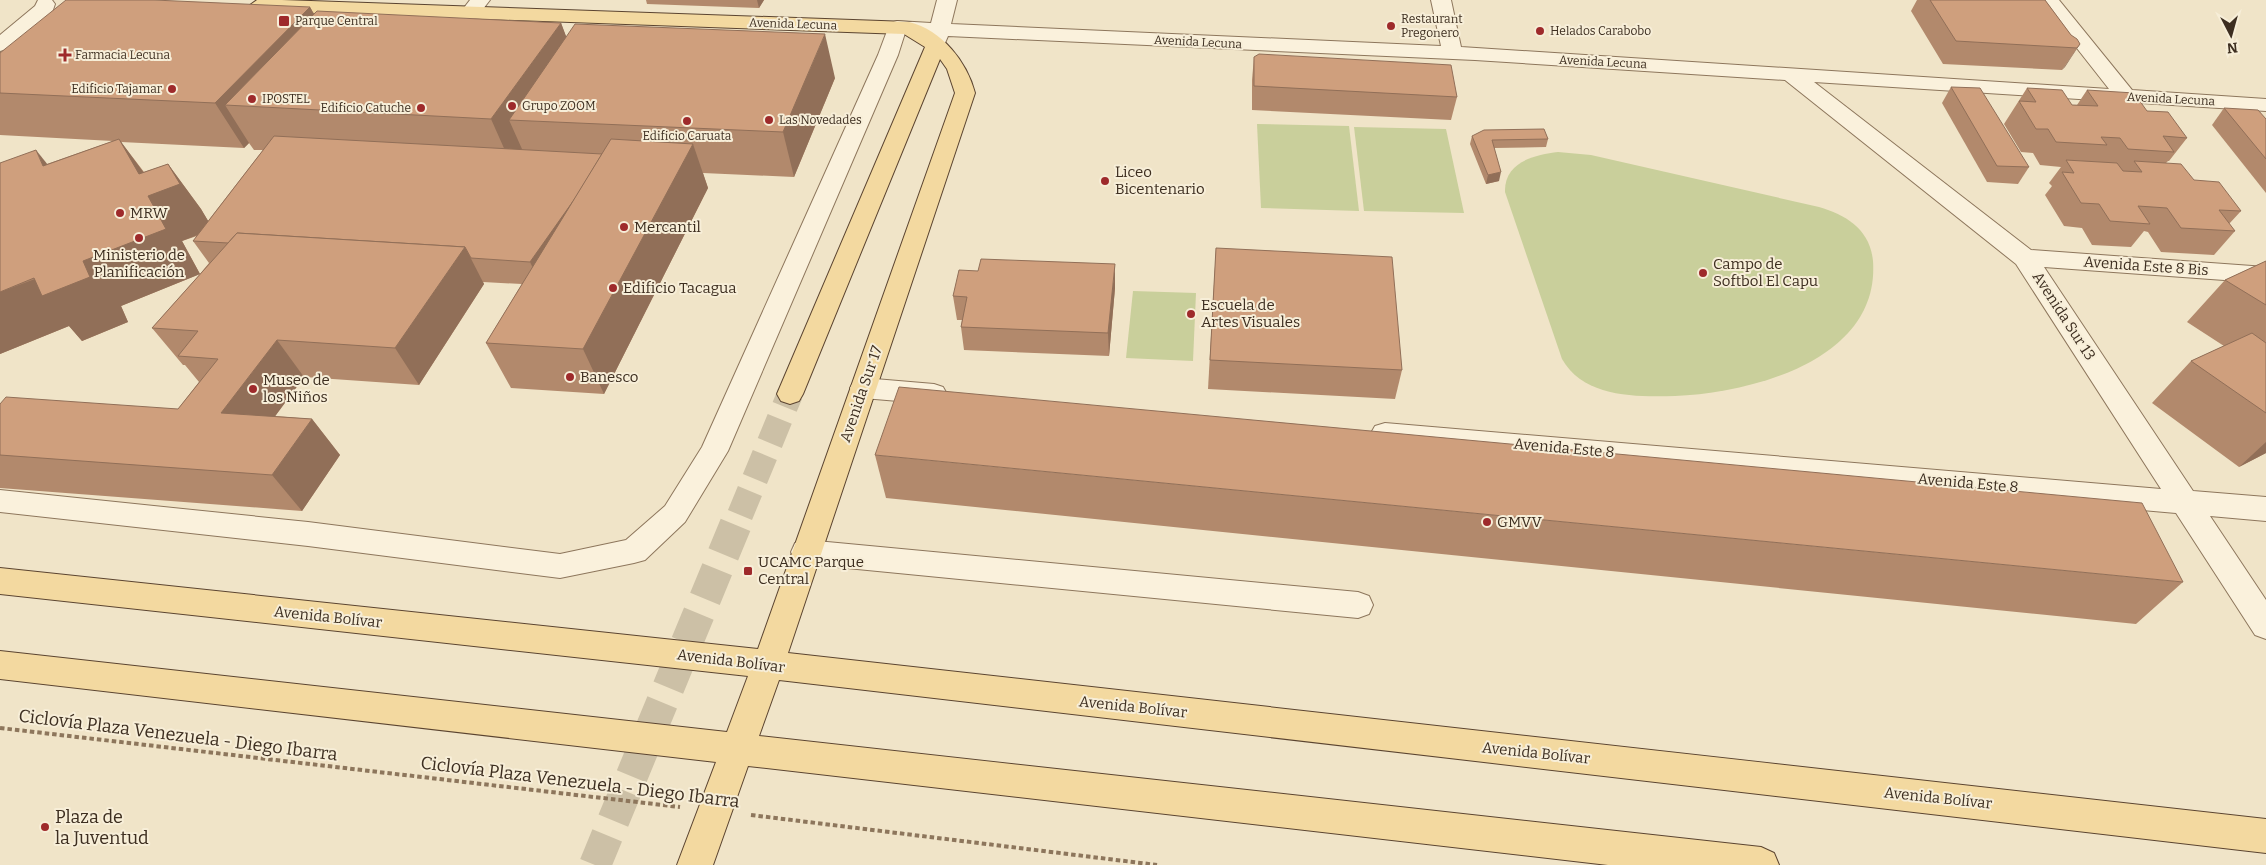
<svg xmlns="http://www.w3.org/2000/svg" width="2266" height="865" viewBox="0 0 2266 865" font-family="Bitter,serif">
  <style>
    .green { fill: #c9cf9b }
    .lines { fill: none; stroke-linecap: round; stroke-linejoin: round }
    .major-tunnel-far1 { stroke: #ccc0a6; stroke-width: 26; stroke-dasharray: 26 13; stroke-linecap: butt }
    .major-tunnel { stroke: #ccc0a6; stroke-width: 32; stroke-dasharray: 32 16; stroke-linecap: butt }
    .minor-casing { stroke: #8d765c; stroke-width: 2 }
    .major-casing { stroke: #5b4430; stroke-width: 2 }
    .path { stroke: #8d765c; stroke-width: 4; stroke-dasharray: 4.5 3; stroke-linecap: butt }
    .minor { fill: #faf1dc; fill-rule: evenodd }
    .major { fill: #f3d9a0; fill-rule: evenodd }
    .wall { fill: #b2896c; fill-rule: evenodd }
    .shaded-wall { fill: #916f58 }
    .building { fill: #cf9f7d; stroke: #916f58 }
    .poi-dot { fill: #9e2a2b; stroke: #f7eed8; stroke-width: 2 }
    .labels { text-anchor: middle; stroke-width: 4; stroke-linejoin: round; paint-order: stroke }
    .far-poi-label { font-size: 12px; fill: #3d2e20; stroke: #f7eed8; text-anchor: start }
    .far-street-label { font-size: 12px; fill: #3d2e20; stroke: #f7eed8 }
    .poi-label { font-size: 15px; fill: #3d2e20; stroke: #f7eed8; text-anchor: start }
    .street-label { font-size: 15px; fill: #3d2e20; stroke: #f7eed8 }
    .near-street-label { font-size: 18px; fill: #3d2e20; stroke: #f7eed8 }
    .near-poi-label { font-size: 18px; fill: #3d2e20; stroke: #f7eed8; text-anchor: start }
  </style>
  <rect width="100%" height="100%" fill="#f0e4c8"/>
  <g class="green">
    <path d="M1257 124 1349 126 1359 211 1261 208Z"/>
    <path d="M1354 127 1446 129 1464 213 1364 211Z"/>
    <path d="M1558 152 1591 155 1819 207C1847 215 1870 230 1873 261 1880 360 1751 393 1675 396 1637 397 1584 398 1562 359L1505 192C1504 162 1534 155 1558 152Z"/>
    <path d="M1133 291 1196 293 1193 361 1126 358Z"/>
  </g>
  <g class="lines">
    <path class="major-tunnel-far1" d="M740 515 790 394"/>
    <path class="major-tunnel" d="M595 865 740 514"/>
    <defs>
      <g id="minor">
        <path d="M38 0H52L55 4 36 60 29 62 22 60 19 56 26 33 7 49 0 51V35L35 6Z"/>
        <path d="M470 0H490L476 18 441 24 434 22 431 18 434 14 463 9Z"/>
        <path d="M937 0H957L951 24 1441 46 1431 0H1451L1461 47 2109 89 2039 0H2059L2132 90 2266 99V111L1814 82 2031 250 2266 267V283L2044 267 2193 491 2266 497V521L2210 516 2266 600V639L2255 635 2176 513 1385 443 1375 440 1371 433 1375 426 1385 423 2161 489 2016 264 1785 80 1475 60 948 36 942 50 935 52 928 50 925 46 928 35 905 33 898 55 728 451 685 522 645 560 634 563 560 578 308 546 0 512V490L308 522 560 554 626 540 665 506 702 447 878 55 890 23 897 21 931 23Z"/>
        <path d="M863 378 934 384 943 387 947 394 943 401 934 404 863 398 854 395 850 388 854 381Z"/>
        <path d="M806 540 1358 592 1369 596 1373 605 1369 614 1358 618 806 564 795 561 791 552 795 543Z"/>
      </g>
      <path id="major" d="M282 0 909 22C942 30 967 62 975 93L788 653 2266 819V853L779 680 759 736 1761 847 1774 853 1779 865H1608L748 766 713 865H677L716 762 0 679V651L727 732 748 676 0 594V568L758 649 955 93 947 69 940 59 803 394 799 401 790 404 781 401 777 394 925 47 904 34 260 11 253 9 250 5 257 0Z"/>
    </defs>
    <use href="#minor" class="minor-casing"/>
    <use href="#major" class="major-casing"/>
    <g class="path">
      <path d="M0 728 680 807"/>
      <path d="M751 815 1157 865"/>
    </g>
    <use href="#minor" class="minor"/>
    <use href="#major" class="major"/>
  </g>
  <g class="wall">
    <path d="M646 0H764L759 8 647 4Z"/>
    <path d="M1917 0H2045L2071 35 2080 44 2062 70 1943 64 1911 11Z"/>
    <path d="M310 7 314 14 561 23 566 37 835 78 794 177 703 173 708 188 604 394 511 388 486 343 522 284 483 282 484 284 419 385 304 377 275 416 312 419 340 455 302 511 0 488V404L178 409 199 382 185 365H183L152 328 200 274 121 306 128 322 82 341 69 326 0 354V163L47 164 113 141 0 135V53ZM121 142 244 148 249 143 254 150H263L208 221 201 209 168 164 144 172ZM197 236 193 241 209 263 200 274 182 241Z"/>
    <path d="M1254 57 1457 97 1451 120 1252 110V80Z"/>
    <path d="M1951 87 2029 167 2018 184 1987 182 1942 103Z"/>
    <path d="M2027 88 2072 105H2077L2087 90 2147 111 2187 138 2169 161H2168L2166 163 2241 211 2229 224 2235 231 2214 255 2161 252 2148 232 2144 231 2131 247 2092 245 2082 228 2064 226 2045 195 2052 186 2049 183 2061 167 2040 165 2033 153 2021 152 2004 124Z"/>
    <path d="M2224 108 2266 119V193L2212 125Z"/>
    <path d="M1472 136 1548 139 1546 147 1494 148 1499 181 1486 184 1470 144Z"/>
    <path d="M1216 248 1402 370 1395 399 1208 389Z"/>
    <path d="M2266 261V453L2239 467 2152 403 2191 361 2224 346 2187 322 2225 280Z"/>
    <path d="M1115 288 1109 356 964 350 961 327 962 320H957L953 296Z"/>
    <path d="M875 455 2183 582 2136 624 886 498Z"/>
  </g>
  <g class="shaded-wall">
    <path d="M757 0H764L759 8Z"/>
    <path d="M310 7 334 51 225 105 249 143 244 148 215 103Z"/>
    <path d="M561 23 578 67 509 120 522 149 511 164 491 119Z"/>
    <path d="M825 34 835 78 794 177 783 132Z"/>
    <path d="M2080 44 2065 67 2062 70 2077 48Z"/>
    <path d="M119 139 152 184 168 164 201 209 213 229 182 241 200 274 121 306 128 322 82 341 69 326 0 354V292L83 261 148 196Z"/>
    <path d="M693 144 708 188 604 394 583 349Z"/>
    <path d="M36 150 72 195 43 166Z"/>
    <path d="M606 154 541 285 530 262Z"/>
    <path d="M1501 172 1499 181 1486 184 1488 175Z"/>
    <path d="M465 247 484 284 419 385 395 348Z"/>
    <path d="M1115 264V288L1109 356 1108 333Z"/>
    <path d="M277 340 304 377 251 449 221 413Z"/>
    <path d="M312 419 340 455 302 511 272 475Z"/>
    <path d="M2266 442V453L2239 467Z"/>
  </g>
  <g class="building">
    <path d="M66 0H154L310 7 215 103 0 93V53Z"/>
    <path d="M1930 0H2045L2071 35 2077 39 2080 44 2077 48 1956 41Z"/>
    <path d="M317 11 561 23 491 119 225 105Z"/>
    <path d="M575 24 825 34 783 132 509 120Z"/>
    <path d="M1259 54 1451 65 1457 97 1254 86V57Z"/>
    <path d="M1951 87 1980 88 2029 167 1997 166Z"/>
    <path d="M2027 88 2062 90 2072 105 2098 106 2087 90 2134 93 2147 111 2168 112 2187 138 2163 136 2174 152 2128 149 2120 138 2101 137 2107 145 2056 142 2048 129H2036L2019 101 2036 102Z"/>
    <path d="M2224 108 2258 110 2266 119V159Z"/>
    <path d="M1544 129 1548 139 1492 140 1501 172 1488 175 1472 136 1484 130Z"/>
    <path d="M274 136 602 154 576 197 530 262 471 258 465 247 237 233 228 243 193 241Z"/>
    <path d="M119 139 139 174 168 164 180 184 148 196 166 229 83 261 90 277 42 296 34 278 0 292V163L36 150 43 166Z"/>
    <path d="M611 139 693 144 583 349 486 343Z"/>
    <path d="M2066 160 2117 163 2123 171 2142 172 2134 161 2181 164 2194 180 2219 182 2241 211 2219 210 2235 231 2181 228 2167 208 2138 206 2150 224 2110 221 2099 204 2081 203 2062 172 2074 173Z"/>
    <path d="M237 233 465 247 395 348 277 340 221 413 312 419 272 475 0 455V404L6 397 178 409 218 359 178 356 198 331 152 328Z"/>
    <path d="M1216 248 1392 257 1402 370 1210 360Z"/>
    <path d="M981 259 1115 264 1108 333 961 327 967 297 953 296 959 270 978 271Z"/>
    <path d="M2266 261V305L2225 280Z"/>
    <path d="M2252 333 2266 343V413L2191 361Z"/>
    <path d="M899 387 2142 503 2183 582 875 455Z"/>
  </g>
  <g class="poi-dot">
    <rect x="278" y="15" width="12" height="12" rx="2.5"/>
    <circle cx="1391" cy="26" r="5"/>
    <circle cx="1540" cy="31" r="5"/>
    <path d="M62.5 47.5h5v5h5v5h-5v5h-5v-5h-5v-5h5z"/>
    <circle cx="172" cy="89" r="5"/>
    <circle cx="252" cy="99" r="5"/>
    <circle cx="512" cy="106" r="5"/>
    <circle cx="421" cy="108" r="5"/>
    <circle cx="769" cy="120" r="5"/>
    <circle cx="687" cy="121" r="5"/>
    <circle cx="1105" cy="181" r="5"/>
    <circle cx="120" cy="213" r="5"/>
    <circle cx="624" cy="227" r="5"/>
    <circle cx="139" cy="238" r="5"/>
    <circle cx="1703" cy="273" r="5"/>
    <circle cx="613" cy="288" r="5"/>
    <circle cx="1191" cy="314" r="5"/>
    <circle cx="570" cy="377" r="5"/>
    <circle cx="253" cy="389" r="5"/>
    <circle cx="1487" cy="522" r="5"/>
    <rect x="743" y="566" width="10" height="10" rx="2.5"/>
    <circle cx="45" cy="827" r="5"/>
  </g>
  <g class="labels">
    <g class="far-poi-label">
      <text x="1401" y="23">Restaurant<tspan x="1401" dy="14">Pregonero</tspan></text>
      <text x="295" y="25">Parque Central</text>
      <text x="1550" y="35">Helados Carabobo</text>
      <text x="75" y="59">Farmacia Lecuna</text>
      <text x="162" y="93" text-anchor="end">Edificio Tajamar</text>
      <text x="262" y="103">IPOSTEL</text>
      <text x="522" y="110">Grupo ZOOM</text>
      <text x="411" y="112" text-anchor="end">Edificio Catuche</text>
      <text x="779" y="124">Las Novedades</text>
      <text x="687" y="140" text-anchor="middle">Edificio Caruata</text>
    </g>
    <g class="far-street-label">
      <text transform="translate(793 24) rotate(2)" y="4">Avenida Lecuna</text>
      <text transform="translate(1198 42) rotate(3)" y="4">Avenida Lecuna</text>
      <text transform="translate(1603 62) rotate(3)" y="4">Avenida Lecuna</text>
      <text transform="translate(2171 99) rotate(3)" y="4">Avenida Lecuna</text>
    </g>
    <g class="poi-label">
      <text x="1115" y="177">Liceo<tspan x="1115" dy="17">Bicentenario</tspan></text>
      <text x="130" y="218">MRW</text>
      <text x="634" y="232">Mercantil</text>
      <text x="139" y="260" text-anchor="middle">Ministerio de<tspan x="139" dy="17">Planificación</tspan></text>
      <text x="1713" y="269">Campo de<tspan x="1713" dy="17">Softbol El Capu</tspan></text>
      <text x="623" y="293">Edificio Tacagua</text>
      <text x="1201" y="310">Escuela de<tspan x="1201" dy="17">Artes Visuales</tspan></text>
      <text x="580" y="382">Banesco</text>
      <text x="263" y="385">Museo de<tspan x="263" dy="17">los Niños</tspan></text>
      <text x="1497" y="527">GMVV</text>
      <text x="758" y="567">UCAMC Parque<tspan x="758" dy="17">Central</tspan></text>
    </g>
    <g class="street-label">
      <text transform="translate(2146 266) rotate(4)" y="5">Avenida Este 8 Bis</text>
      <text transform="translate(2064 316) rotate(57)" y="5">Avenida Sur 13</text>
      <text transform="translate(861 394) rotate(-71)" y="5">Avenida Sur 17</text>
      <text transform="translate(1564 448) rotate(5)" y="5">Avenida Este 8</text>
      <text transform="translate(1968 483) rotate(5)" y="5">Avenida Este 8</text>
      <text transform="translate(328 617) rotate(6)" y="5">Avenida Bolívar</text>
      <text transform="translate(731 661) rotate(7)" y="5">Avenida Bolívar</text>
      <text transform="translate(1133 707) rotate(6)" y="5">Avenida Bolívar</text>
      <text transform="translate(1536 753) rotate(6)" y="5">Avenida Bolívar</text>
      <text transform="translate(1938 798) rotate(6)" y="5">Avenida Bolívar</text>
    </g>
    <g class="near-street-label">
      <text transform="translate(178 735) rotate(7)" y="6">Ciclovía Plaza Venezuela - Diego Ibarra</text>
      <text transform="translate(580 782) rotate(7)" y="6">Ciclovía Plaza Venezuela - Diego Ibarra</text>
    </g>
    <g class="near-poi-label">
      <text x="55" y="823">Plaza de<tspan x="55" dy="21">la Juventud</tspan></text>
    </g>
  </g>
  <g transform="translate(2231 35) rotate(174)" stroke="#f7eed8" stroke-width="4" paint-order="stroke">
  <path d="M0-4L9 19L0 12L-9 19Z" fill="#3d2e20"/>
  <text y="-8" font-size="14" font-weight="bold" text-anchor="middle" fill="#3d2e20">N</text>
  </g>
</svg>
